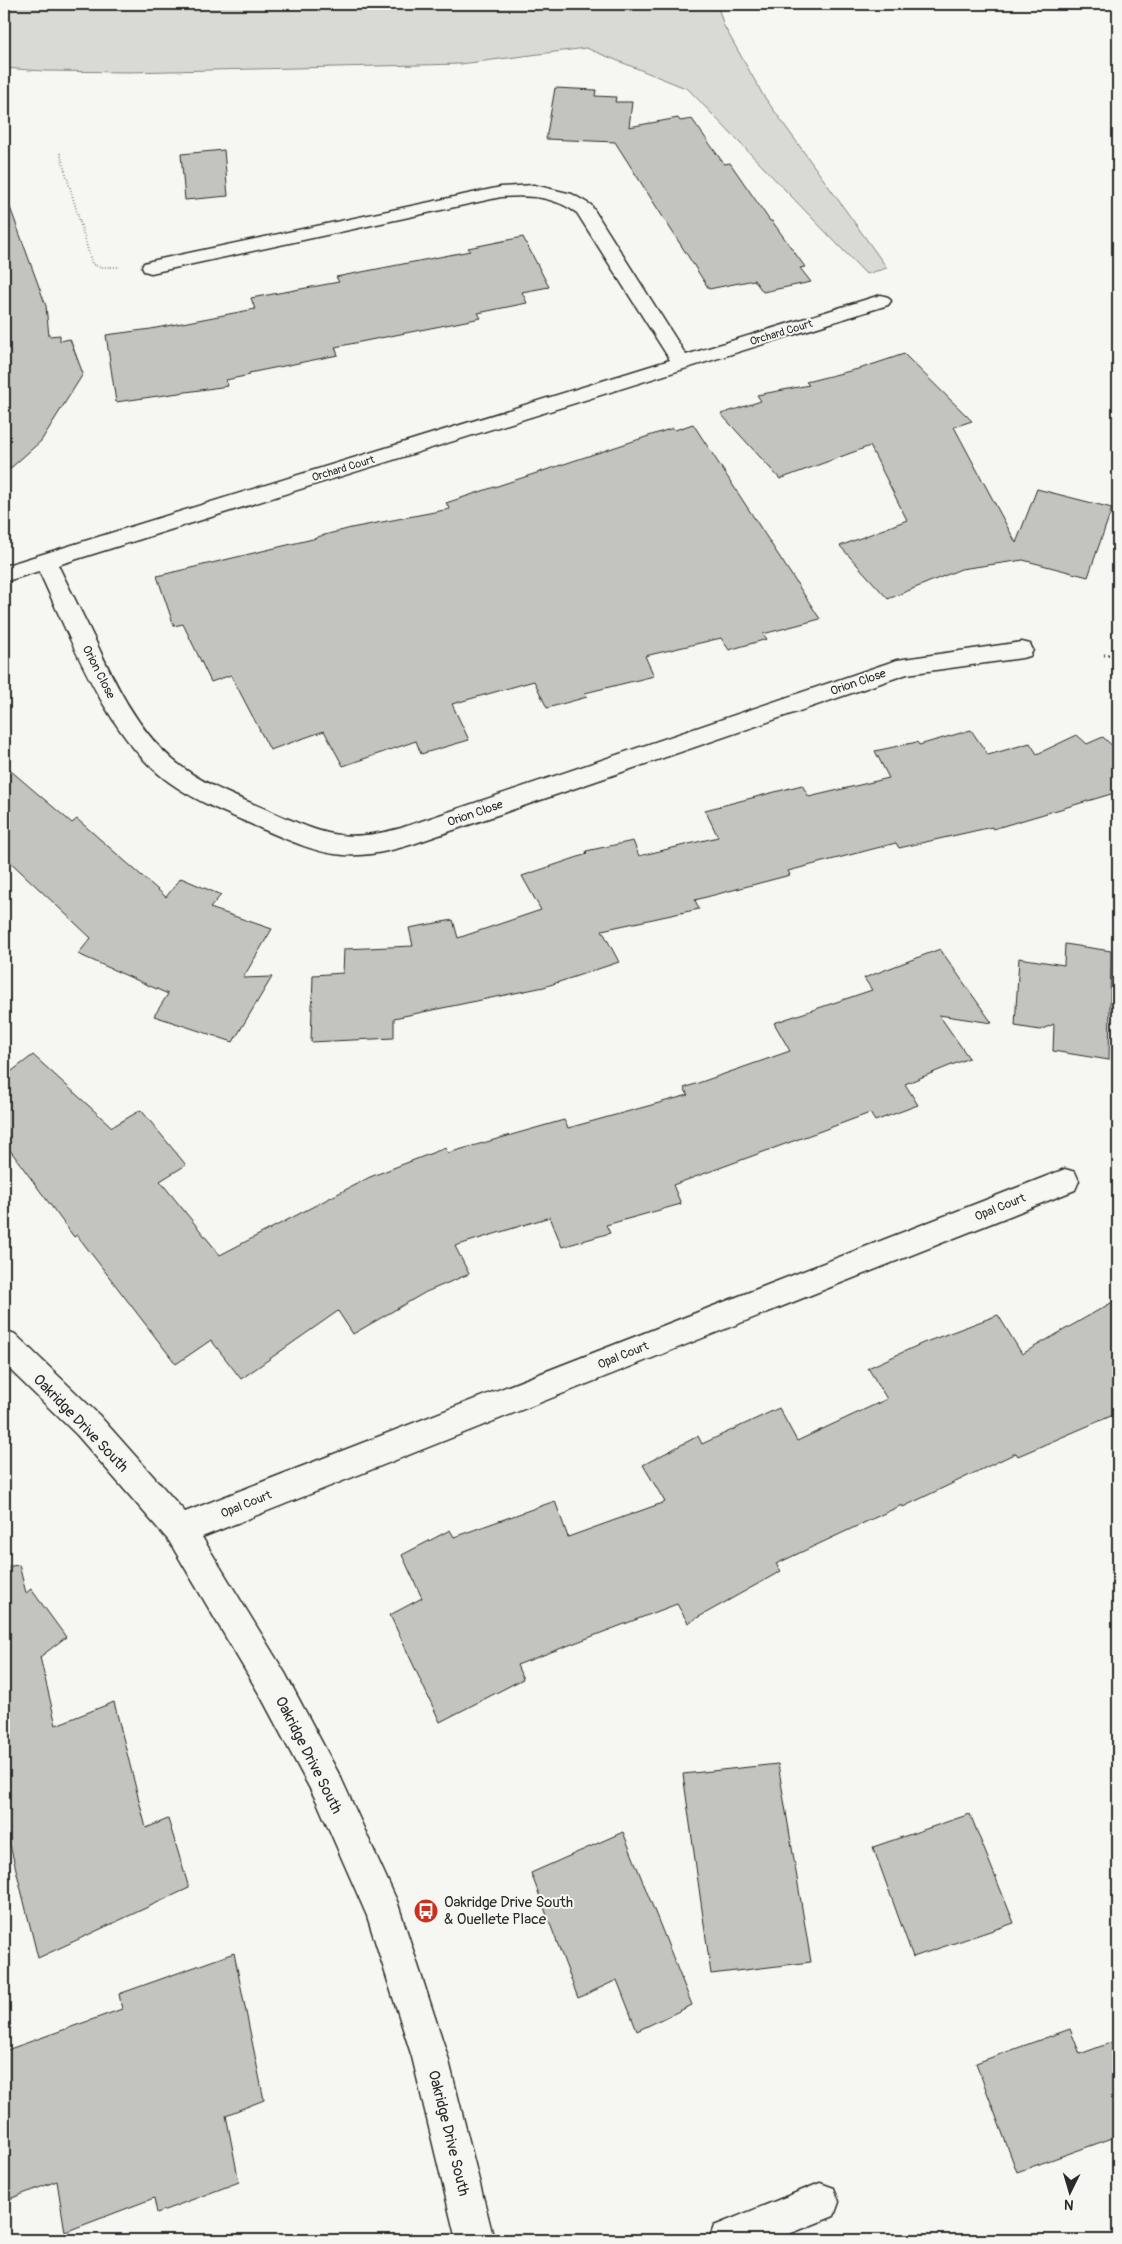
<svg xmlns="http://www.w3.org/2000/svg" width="1122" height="2244" viewBox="0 0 1122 2244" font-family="Pangolin,sans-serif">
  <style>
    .green { fill: #d9d9d5; stroke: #828280 }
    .building { fill: #c3c3c0; stroke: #2b2b2b }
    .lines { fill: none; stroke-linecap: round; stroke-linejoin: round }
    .minor-casing { stroke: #2b2b2b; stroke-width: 3 }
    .path-far1 { stroke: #2b2b2b; stroke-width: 2; stroke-dasharray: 0.5 2.5; stroke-linecap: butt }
    .path { stroke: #2b2b2b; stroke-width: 3; stroke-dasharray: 1 3; stroke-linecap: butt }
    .minor { fill: #f6f6f2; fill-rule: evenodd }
    .labels { text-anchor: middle; stroke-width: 4; stroke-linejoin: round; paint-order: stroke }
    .far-street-label { font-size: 11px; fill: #2b2b2b; stroke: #f6f6f2 }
    .street-label { font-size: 12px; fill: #2b2b2b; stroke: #f6f6f2 }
    .near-street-label { font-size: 15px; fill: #2b2b2b; stroke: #f6f6f2 }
    .near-poi-label { font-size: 15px; fill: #2b2b2b; stroke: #f6f6f2; text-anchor: start }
  </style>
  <rect width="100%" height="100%" fill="#f6f6f2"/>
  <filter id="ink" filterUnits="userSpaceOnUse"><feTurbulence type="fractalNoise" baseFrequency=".02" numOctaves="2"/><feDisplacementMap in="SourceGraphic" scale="10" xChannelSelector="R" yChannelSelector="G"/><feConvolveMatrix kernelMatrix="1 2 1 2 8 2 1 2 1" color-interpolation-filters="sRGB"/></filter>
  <g filter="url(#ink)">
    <path class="green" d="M4 4H717L724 26 763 95 887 268 866 274 688 89 586 48 461 64 129 72 43 71 4 68Z"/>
    <g class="building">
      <path d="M555 88 596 90 595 96 616 97 615 102H632L629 127 678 118 680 121 692 119 724 164 730 163 770 221H772L805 267 800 268 811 282 763 292 754 280 709 289 615 142 546 139Z"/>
      <path d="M224 150 228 196 185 200 181 154Z"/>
      <path d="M8 202 46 306 49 336 60 335V341L70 339 83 374 41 441 4 474V203Z"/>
      <path d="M523 237 549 287 522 292 527 303 478 313 481 318 335 347 338 355 249 373 250 375 226 380 228 386 116 402 106 335 151 329 255 309 251 298 339 282 336 277 470 251 468 248Z"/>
      <path d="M904 354 972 421 954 427 1016 543 1037 489 1112 508 1088 577 1023 560 961 569 888 599 840 546 907 520 870 446 780 479 721 414 761 401 757 395 809 385 806 382 862 368Z"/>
      <path d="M693 424 820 619 763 634 767 639 729 650 721 638 645 656 654 676 585 693 587 697 547 708 534 681 452 704 469 740 421 754 416 741 343 766 324 731 270 750 231 675 211 682 183 624 174 626 157 576 317 538V537L351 528 450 509 446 503 673 428 675 430Z"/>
      <path d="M971 730 988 755 1030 743 1037 754 1077 735 1087 744 1103 737 1118 751V792L993 829 992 827 899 848 896 843 788 871 790 875 695 900 699 909 602 930 619 962 544 987 394 1018V1038L311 1042 313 975 343 973 344 949 413 946 409 928 453 920 458 938 541 910 522 876 587 854 586 851 633 841 639 856 718 837 705 810 802 785 809 797 889 778 875 751 917 742 919 745Z"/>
      <path d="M4 765 72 823 77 819 166 897 181 878 221 895 210 908 272 929 243 978 272 977 233 1042 154 1016 168 994 78 954 91 938 4 856Z"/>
      <path d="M1065 944 1111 951 1109 1060 1053 1051 1054 1024 1040 1030 1015 1026 1019 958 1064 965Z"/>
      <path d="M940 949 992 1023 939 1015 969 1058 905 1084 918 1105 875 1121 870 1113 673 1185 681 1204 606 1225 610 1233 562 1247 550 1217 455 1246 469 1274 426 1292 353 1334 338 1311 241 1379 211 1340 176 1364 77 1235 74 1237 4 1142V1077L33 1055 112 1127 141 1110 186 1165 160 1181 220 1255 370 1177 445 1148 448 1153 564 1120 568 1128 688 1095 684 1088 790 1051 774 1023 872 990 864 978Z"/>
      <path d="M1118 1299V1413L1018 1456 1016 1453 903 1507 902 1505 776 1564 781 1571 688 1623 677 1604 517 1665 523 1679 440 1722 390 1615 422 1598 402 1555 450 1530 454 1537 555 1501 568 1537 665 1502 643 1465 698 1436 702 1444 779 1408 797 1441 887 1399 868 1368 923 1343 998 1315 1022 1354Z"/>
      <path d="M19 1565 26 1593 31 1589 66 1637 40 1657 56 1725 114 1702 146 1828 168 1819 189 1888 38 1958 4 1821V1567Z"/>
      <path d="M778 1764 811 1962 711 1974 683 1774Z"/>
      <path d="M970 1814 1014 1923 913 1957 873 1847Z"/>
      <path d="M623 1832 692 2005 637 2031 617 1980 578 1998 531 1873Z"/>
      <path d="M234 1953 264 2100 226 2115 239 2182 157 2213 154 2198 65 2232 57 2181 4 2201V2051L122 2009 119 1994Z"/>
      <path d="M1070 2029 1080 2054 1118 2040V2136L1017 2172 976 2063Z"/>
    </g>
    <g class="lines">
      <defs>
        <g id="minor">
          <path d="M534 185 572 194 591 205 686 355 874 297 881 295 888 297 891 301 888 305 58 565C70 590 83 615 95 640 115 683 136 728 173 760 201 784 237 797 270 811 323 834 343 844 401 828L897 660 1022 642 1030 644 1033 650 1030 656 1022 658 907 674 413 844C346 865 322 855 260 828 229 814 197 802 169 782 108 739 70 637 39 571L4 582V566L670 360 577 213C553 196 529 195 501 197L151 273 144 271 142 267 144 263 151 261 501 187Z"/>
          <path d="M1065 1169 1075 1172 1079 1181 1075 1190 202 1537 285 1673 341 1778 397 1901 448 2057 494 2240H456L412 2057 367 1916 317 1802 261 1697 169 1541 77 1435 4 1364V1330L15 1334 99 1415 185 1512Z"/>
          <path d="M820 2183 834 2188 839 2202 834 2216 774 2240H709L714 2226Z"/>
        </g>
      </defs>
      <use href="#minor" class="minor-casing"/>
      <path class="path-far1" d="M60 153 92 264 100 267H120"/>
      <path class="path" d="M1104 655H1118"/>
      <use href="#minor" class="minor"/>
    </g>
  </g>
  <defs>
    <symbol id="bus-disc" viewBox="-11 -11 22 22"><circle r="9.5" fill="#c8321e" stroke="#f6f6f2"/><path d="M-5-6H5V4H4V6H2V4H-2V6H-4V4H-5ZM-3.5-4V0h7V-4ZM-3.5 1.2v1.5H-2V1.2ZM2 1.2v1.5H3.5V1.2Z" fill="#fff"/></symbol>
  </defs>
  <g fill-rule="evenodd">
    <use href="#bus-disc" x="412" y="1897" width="28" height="28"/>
  </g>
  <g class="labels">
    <g class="far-street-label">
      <text transform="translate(781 332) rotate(-17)" y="4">Orchard Court</text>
      <text transform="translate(343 468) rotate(-17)" y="4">Orchard Court</text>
    </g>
    <g class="street-label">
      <text transform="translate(99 672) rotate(63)" y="4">Orion Close</text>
      <text transform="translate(858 682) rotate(-19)" y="4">Orion Close</text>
      <text transform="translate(475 813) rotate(-19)" y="4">Orion Close</text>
      <text transform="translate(1000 1207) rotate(-22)" y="4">Opal Court</text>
      <text transform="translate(623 1355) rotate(-22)" y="4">Opal Court</text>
      <text transform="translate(246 1504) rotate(-22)" y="4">Opal Court</text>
    </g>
    <g class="near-street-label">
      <text transform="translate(81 1423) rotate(46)" y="5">Oakridge Drive South</text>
      <text transform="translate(309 1755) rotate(63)" y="5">Oakridge Drive South</text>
      <text transform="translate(449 2133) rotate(76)" y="5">Oakridge Drive South</text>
    </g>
    <g class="near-poi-label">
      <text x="444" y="1907">Oakridge Drive South<tspan x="444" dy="17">&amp; Ouellete Place</tspan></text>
    </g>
  </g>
  <rect width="1122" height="2244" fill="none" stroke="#f6f6f2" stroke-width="20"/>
  <rect x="10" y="10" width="1102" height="2224" fill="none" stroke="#2b2b2b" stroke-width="2" filter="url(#ink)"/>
  <g transform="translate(1070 2192) rotate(185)" stroke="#f6f6f2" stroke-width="4" paint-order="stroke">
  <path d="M0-4L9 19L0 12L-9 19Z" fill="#2b2b2b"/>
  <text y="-8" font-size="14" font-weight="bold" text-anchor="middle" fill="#2b2b2b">N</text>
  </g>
</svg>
